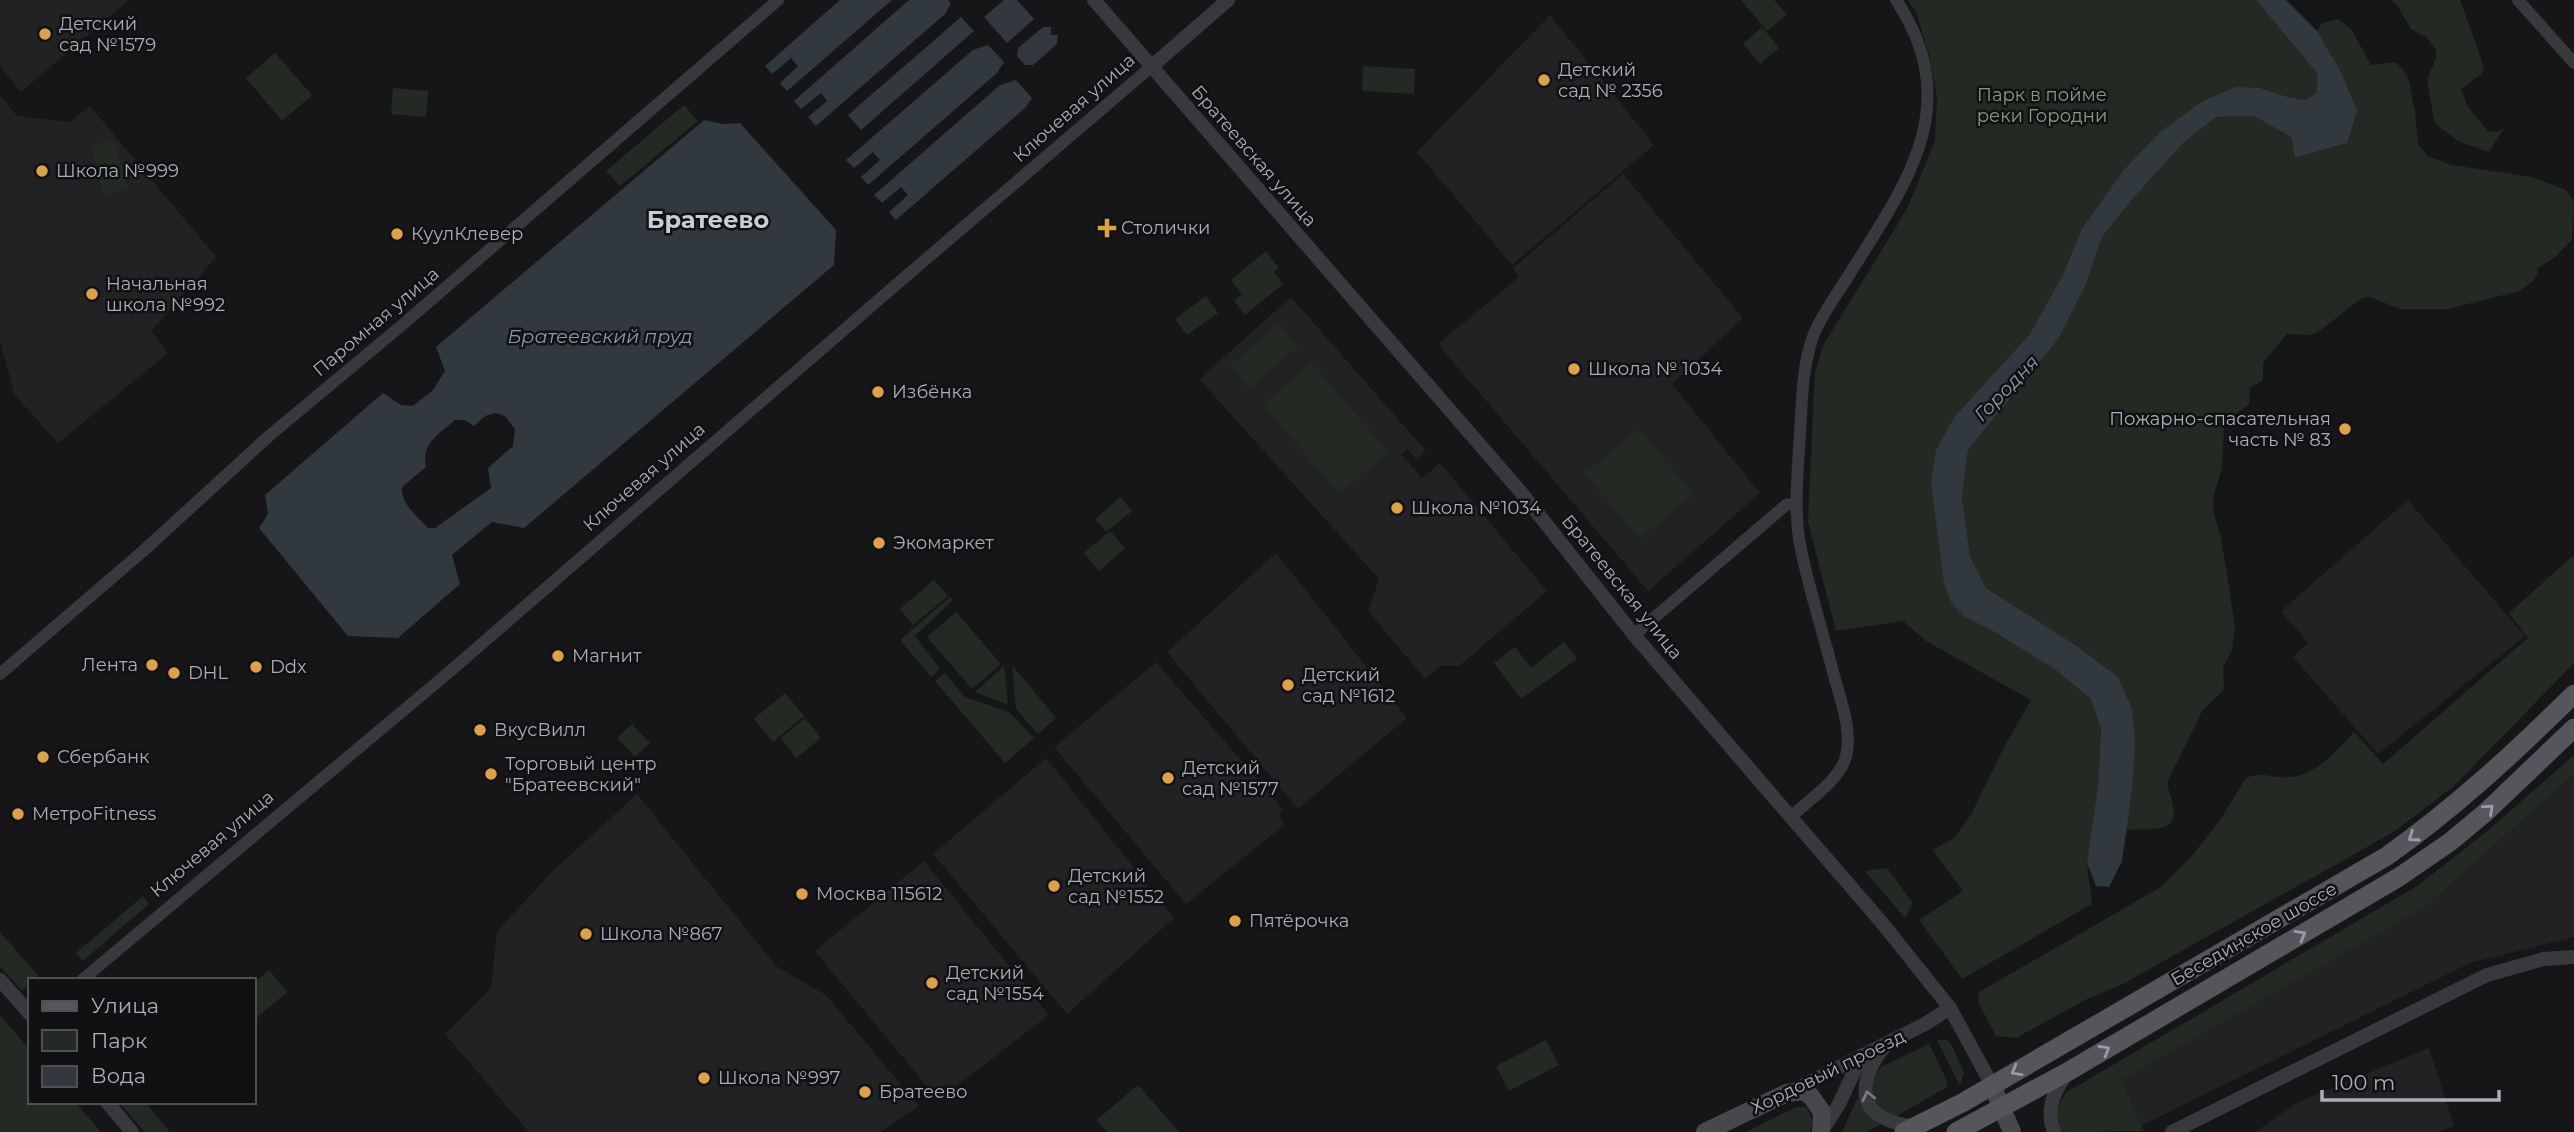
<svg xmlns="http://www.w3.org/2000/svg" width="2574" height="1132" viewBox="0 0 2574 1132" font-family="Montserrat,sans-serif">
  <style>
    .built { fill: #222224 }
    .green { fill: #232a23 }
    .water { fill: #31393f; fill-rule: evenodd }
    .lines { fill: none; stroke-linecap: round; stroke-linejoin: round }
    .minor { stroke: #37393c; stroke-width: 12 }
    .tertiary { stroke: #37393c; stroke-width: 14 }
    .secondary { stroke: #46484c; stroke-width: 18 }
    .primary { stroke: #54565b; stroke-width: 19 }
    .oneway { stroke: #999ca4 }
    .oneway2 { stroke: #76797f }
    .poi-dot { fill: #dda148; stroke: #111113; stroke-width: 2.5 }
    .labels { text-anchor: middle; stroke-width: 5; stroke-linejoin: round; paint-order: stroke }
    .poi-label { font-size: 18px; fill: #aaaeb6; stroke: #111113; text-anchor: start }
    .park-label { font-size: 18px; fill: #839f83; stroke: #111113 }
    .street-label { font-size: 18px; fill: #aaaeb6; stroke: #111113 }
    .water-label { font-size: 19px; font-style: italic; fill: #849dad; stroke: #111113 }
    .district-label { font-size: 24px; font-weight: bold; fill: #cacdd3; stroke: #111113 }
  </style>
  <rect width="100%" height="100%" fill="#161618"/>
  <g class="built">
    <path d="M0 0H129L21 92 0 67Z"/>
    <path d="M1550 15 1654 145 1512 265 1417 152Z"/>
    <path d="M0 96 17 116 70 122 90 106 216 257 151 331 168 353 58 443 14 394 0 340Z"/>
    <path d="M1623 174 1743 318 1672 384 1760 493 1648 591 1438 344 1519 277 1513 268Z"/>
    <path d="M1291 297 1426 451 1416 459 1408 449 1401 454 1422 478 1440 463 1547 591 1459 666H1441L1425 679 1368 611 1379 579 1199 379Z"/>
    <path d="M2408 500 2525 636 2378 754 2293 657 2308 643 2281 611Z"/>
    <path d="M1276 553 1407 718 1298 809 1167 652Z"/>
    <path d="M1156 662 1283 809 1279 813 1284 825 1186 904 1054 747Z"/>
    <path d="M1046 758 1174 918 1067 1014 933 854Z"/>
    <path d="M2574 774V937L2470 963 2141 1126 2120 1080 2424 908Z"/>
    <path d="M637 794 776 966 826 995 919 1106 880 1132H529L445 1034 491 988 497 931 555 869Z"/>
    <path d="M924 861 1049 1015 938 1100 815 951Z"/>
    <path d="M2429 1048 2454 1126 2438 1132H2255L2298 1102Z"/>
  </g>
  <g class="green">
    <path d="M1741 0H1774L1787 15 1767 31Z"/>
    <path d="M1908 0H2256L2317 73V92L2306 100 2288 97 2260 88 2122 172 2081 230 2063 275 2029 335 1955 416 1965 617 1991 630 2056 670 2091 698 2101 729 2098 786 2087 863 2092 904 1962 979 1919 920 1963 891 1933 850 1954 838 1972 813 2003 749 2031 700 1926 641 1903 621 1836 631 1808 522 1815 372 1824 344 1907 209 1935 141 1937 97 1929 54 1916 12Z"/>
    <path d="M2392 0H2460L2484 67 2481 74 2461 89 2468 107 2488 131 2497 132 2504 128 2489 152 2458 141 2438 126 2434 120 2427 80 2436 58V50L2426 37 2411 29 2398 7Z"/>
    <path d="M2338 19 2351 29 2371 65 2395 62 2401 67 2409 80 2415 112 2418 144 2428 156 2451 165 2532 177 2564 189 2570 195 2574 203 2572 240 2555 257 2538 268 2537 275 2532 282 2519 291 2448 309H2400L2370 297 2362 298 2318 332 2311 335 2287 334 2263 363V380L2250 388 2249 404 2228 420 2224 427 2222 468 2213 498 2214 514 2221 538 2235 626 2232 650 2223 667 2224 690 2202 711 2167 783C2168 791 2172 797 2173 805 2180 836 2144 828 2126 830L2131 798 2118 677 2077 646 1986 588 1970 556 1962 497 1968 450 2059 338 2086 284 2102 237 2136 195 2184 142 2215 117 2254 116 2291 137 2295 158 2347 143 2340 70 2317 31 2322 23Z"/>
    <path d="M1762 27 1779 48 1760 64 1743 44Z"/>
    <path d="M275 53 312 95 282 121 246 78Z"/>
    <path d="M1363 66 1415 69 1414 94 1362 91Z"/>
    <path d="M393 88 428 91 426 117 391 114Z"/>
    <path d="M684 105 698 121 620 186 606 171Z"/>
    <path d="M114 139 128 188 104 195 91 146Z"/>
    <path d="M1266 251 1279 268 1274 272 1283 284 1245 315 1234 301 1242 294 1231 280Z"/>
    <path d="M1206 296 1218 313 1187 335 1175 319Z"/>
    <path d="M1279 324 1298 347 1249 388 1230 365Z"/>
    <path d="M1312 363 1388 452 1340 494 1263 405Z"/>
    <path d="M1639 429 1693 494 1639 539 1585 473Z"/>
    <path d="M1120 497 1132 511 1106 532 1095 519Z"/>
    <path d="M1110 531 1125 548 1099 571 1084 553Z"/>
    <path d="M2574 555V663L2454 786 2392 833 2121 985 2087 999 2016 1038 1996 1036 1978 1002 1979 992 2161 887 2191 857 2220 820 2246 778C2260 772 2266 776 2279 777 2312 781 2334 753 2354 732L2383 764 2528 638 2509 613Z"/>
    <path d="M934 580 948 596 913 625 900 609Z"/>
    <path d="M950 597 953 600 915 636 940 669 931 677 900 640Z"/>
    <path d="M956 612 1001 664 972 689 927 637Z"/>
    <path d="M1564 642 1577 659 1521 699 1494 663 1515 647 1531 668Z"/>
    <path d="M1012 665 1056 718 1038 734 1016 709Z"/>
    <path d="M1004 666 1008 705 975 692Z"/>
    <path d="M945 673 965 697 1009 712 1034 738 1005 763 935 681Z"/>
    <path d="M785 693 804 716 773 742 754 719Z"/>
    <path d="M805 718 821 738 796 758 781 738Z"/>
    <path d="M632 724 650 743 635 757 617 738Z"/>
    <path d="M2574 755V774L2424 908 2121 1080 2144 1131 2059 1132C2053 1116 2057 1104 2067 1092L2417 886 2485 833Z"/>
    <path d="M1887 868 1913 903 1905 918 1865 871Z"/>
    <path d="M143 896 149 904 83 961 76 953Z"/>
    <path d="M0 932 38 976 30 980V983L22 991 0 966Z"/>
    <path d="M269 970 287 992 254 1020V983Z"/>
    <path d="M0 1015 30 1050V1102H75L101 1132H0Z"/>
    <path d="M1546 1040 1559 1065 1509 1091 1496 1066Z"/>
    <path d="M1937 1040H1947L1952 1046 1964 1073 1960 1086Z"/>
    <path d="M1929 1044 1947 1081V1087L1895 1117C1891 1114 1884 1112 1880 1109 1868 1099 1872 1078 1881 1067Z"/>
    <path d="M1138 1085 1179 1132H1107L1097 1120Z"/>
    <path d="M1857 1099 1861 1100 1882 1124 1866 1132H1842Z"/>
    <path d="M119 1102H145L170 1132H144Z"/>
    <path d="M1796 1107H1805C1812 1114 1814 1123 1810 1132H1746Z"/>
  </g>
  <g class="water">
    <path d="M840 0H892L787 91 780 83 798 66 791 58 772 74 765 66Z"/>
    <path d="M909 0H948L951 3 945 14 816 126 808 117 827 101 821 93 801 109 794 101Z"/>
    <path d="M1004 0H1017L1034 19 1007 43 984 17Z"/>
    <path d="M2256 0H2286L2317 31 2340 70 2357 111 2347 143 2295 158 2291 137 2254 116 2216 117 2184 142 2136 195 2102 237 2086 284 2059 338 1968 450 1962 497 1970 556 1986 588 2077 646 2118 677 2132 709 2135 745 2131 798 2122 861 2109 887 2096 886 2087 863 2098 786 2101 729 2091 699 2056 670 1991 630 1965 617 1952 604 1944 584 1931 482 1936 450 1955 416 2029 335 2063 275 2081 230 2122 172 2160 132 2203 101 2236 87 2260 88 2288 97 2306 100 2317 92V73Z"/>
    <path d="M961 17 974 31 861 130 848 115Z"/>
    <path d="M1043 27H1051V35H1058L1057 44 1033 65H1025L1017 56 1018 48Z"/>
    <path d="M988 45 1004 62 997 73 868 185 861 177 880 160 873 152 854 168 846 160 973 50Z"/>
    <path d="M1016 80 1032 98 1025 108 896 220 889 212 908 195 901 187 882 203 874 195 1000 85Z"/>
    <path d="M704 120 723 124 740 123 836 230 834 265 524 528 492 522 452 555 460 584 398 638 348 636 259 528 268 514 265 495 383 393 401 405 413 406 433 390 445 371 436 347ZM495 413 505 416 515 429 513 446 488 468 491 488 435 528H428C418 517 400 503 402 487L426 467C421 443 439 434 455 420H465L474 426 485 416Z"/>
  </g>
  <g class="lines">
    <g class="minor">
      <path d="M2518 0 2574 63"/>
      <path d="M1634 635 1786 505 1795 504"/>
      <path d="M0 674 142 552 269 436 401 326 778 0"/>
      <path d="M1791 817C1808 800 1836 783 1845 760 1854 733 1840 699 1833 672 1822 628 1807 584 1799 539 1794 504 1798 469 1800 433 1802 401 1802 365 1814 334 1822 314 1837 294 1849 275 1906 184 1966 106 1896 0"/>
      <path d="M82 980 448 673 905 277 1151 67"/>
    </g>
    <g class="tertiary">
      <path d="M1094 0 1520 491 1634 635 1883 924 1950 1008 1992 1085"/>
      <path d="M1151 67 1228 0"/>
      <path d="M0 980 30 1014"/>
      <path d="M1885 1046C1869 1064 1852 1102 1882 1117 1891 1122 1903 1125 1914 1127"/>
      <path d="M1790 1092 1925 1024 1950 1008"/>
      <path d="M107 1102 132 1132"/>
      <path d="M1823 1129 1839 1104 1862 1055"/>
      <path d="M2054 1132C2045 1109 2054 1091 2068 1072"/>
      <path d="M2172 1132 2487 975 2544 959 2574 957"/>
    </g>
    <g class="secondary">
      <path d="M1992 1085 2012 1132"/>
      <path d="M1705 1132 1787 1093 1802 1091 1811 1096 1822 1112 1821 1132"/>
    </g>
    <g class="primary">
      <path d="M1904 1132 1962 1103 2387 856C2457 806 2513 754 2574 694"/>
      <path d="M1956 1132 2069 1071 2399 877 2450 842 2486 812 2574 728"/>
    </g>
  </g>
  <defs><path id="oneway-chevron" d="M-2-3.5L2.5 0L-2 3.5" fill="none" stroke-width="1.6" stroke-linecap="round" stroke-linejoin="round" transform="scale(1.75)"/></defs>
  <g class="oneway">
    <use href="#oneway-chevron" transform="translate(2489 809) rotate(-42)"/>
    <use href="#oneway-chevron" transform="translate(2413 837) rotate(145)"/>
    <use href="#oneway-chevron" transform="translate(2301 935) rotate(-30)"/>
    <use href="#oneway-chevron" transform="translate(2105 1050) rotate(-30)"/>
    <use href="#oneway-chevron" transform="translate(2016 1071) rotate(150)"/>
  </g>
  <use class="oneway2" href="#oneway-chevron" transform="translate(1868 1096) rotate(-103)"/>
  <g class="poi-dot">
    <circle cx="45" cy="34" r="7"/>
    <circle cx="1544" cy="80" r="7"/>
    <circle cx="42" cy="171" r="7"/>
    <path d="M1103.5 217.5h7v7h7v7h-7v7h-7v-7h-7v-7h7z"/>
    <circle cx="397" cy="234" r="7"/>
    <circle cx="92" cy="294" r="7"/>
    <circle cx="1574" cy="369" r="7"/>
    <circle cx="878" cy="392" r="7"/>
    <circle cx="2345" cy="429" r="7"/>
    <circle cx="1397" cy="508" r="7"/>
    <circle cx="879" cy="543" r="7"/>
    <circle cx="558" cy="656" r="7"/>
    <circle cx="152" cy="665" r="7"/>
    <circle cx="256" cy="667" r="7"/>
    <circle cx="174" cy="673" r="7"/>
    <circle cx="1288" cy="685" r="7"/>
    <circle cx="480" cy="730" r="7"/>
    <circle cx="43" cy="757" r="7"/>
    <circle cx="491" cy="774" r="7"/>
    <circle cx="1168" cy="778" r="7"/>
    <circle cx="18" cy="814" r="7"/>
    <circle cx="1054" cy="886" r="7"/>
    <circle cx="802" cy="894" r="7"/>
    <circle cx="1235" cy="921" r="7"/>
    <circle cx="586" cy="934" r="7"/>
    <circle cx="932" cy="983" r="7"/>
    <circle cx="704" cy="1078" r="7"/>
    <circle cx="865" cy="1092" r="7"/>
  </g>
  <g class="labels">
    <g class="poi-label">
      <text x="59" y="30">Детский<tspan x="59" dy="21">сад №1579</tspan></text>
      <text x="1558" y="76">Детский<tspan x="1558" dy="21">сад № 2356</tspan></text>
      <text x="56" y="177">Школа №999</text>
      <text x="1121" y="234">Столички</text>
      <text x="411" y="240">КуулКлевер</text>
      <text x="106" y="290">Начальная<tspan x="106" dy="21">школа №992</tspan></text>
      <text x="1588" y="375">Школа № 1034</text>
      <text x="892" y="398">Избёнка</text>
      <text x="2331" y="425" text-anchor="end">Пожарно-спасательная<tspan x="2331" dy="21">часть № 83</tspan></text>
      <text x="1411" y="514">Школа №1034</text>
      <text x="893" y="549">Экомаркет</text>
      <text x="572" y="662">Магнит</text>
      <text x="138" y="671" text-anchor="end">Лента</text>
      <text x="270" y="673">Ddx</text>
      <text x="188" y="679">DHL</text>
      <text x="1302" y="681">Детский<tspan x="1302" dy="21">сад №1612</tspan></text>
      <text x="494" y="736">ВкусВилл</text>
      <text x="57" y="763">Сбербанк</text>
      <text x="505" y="770">Торговый центр<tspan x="505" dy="21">"Братеевский"</tspan></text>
      <text x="1182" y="774">Детский<tspan x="1182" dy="21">сад №1577</tspan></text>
      <text x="32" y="820">МетроFitness</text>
      <text x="1068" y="882">Детский<tspan x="1068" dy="21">сад №1552</tspan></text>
      <text x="816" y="900">Москва 115612</text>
      <text x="1249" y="927">Пятёрочка</text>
      <text x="600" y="940">Школа №867</text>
      <text x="946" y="979">Детский<tspan x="946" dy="21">сад №1554</tspan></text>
      <text x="718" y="1084">Школа №997</text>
      <text x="879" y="1098">Братеево</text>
    </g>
    <g class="park-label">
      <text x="2042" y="101">Парк в пойме<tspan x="2042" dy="21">реки Городни</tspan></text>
    </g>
    <g class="street-label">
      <text transform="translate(1074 108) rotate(-41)" y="6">Ключевая улица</text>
      <text transform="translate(1254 156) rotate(49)" y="6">Братеевская улица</text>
      <text transform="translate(376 322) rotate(-40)" y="6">Паромная улица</text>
      <text transform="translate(644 477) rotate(-41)" y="6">Ключевая улица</text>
      <text transform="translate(1622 587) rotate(51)" y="6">Братеевская улица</text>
      <text transform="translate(212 844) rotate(-40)" y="6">Ключевая улица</text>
      <text transform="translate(2254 934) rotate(-30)" y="6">Бесединское шоссе</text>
      <text transform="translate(1828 1072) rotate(-26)" y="6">Хордовый проезд</text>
    </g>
    <g class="water-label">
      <text x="600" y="343">Братеевский пруд</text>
      <text transform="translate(2006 388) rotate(-46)" y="7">Городня</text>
    </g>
    <g class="district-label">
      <text x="708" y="228">Братеево</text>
    </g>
  </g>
  <rect x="28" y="978" width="228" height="126" fill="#111113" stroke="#4e5054" stroke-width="2"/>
  <rect x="42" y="1001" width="35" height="10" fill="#54565b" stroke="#4e5054" stroke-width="2"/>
  <text x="91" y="1013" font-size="21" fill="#aaaeb6">Улица</text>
  <rect x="42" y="1030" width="35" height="21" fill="#232a23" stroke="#4e5054" stroke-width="2"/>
  <text x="91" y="1048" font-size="21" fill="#aaaeb6">Парк</text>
  <rect x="42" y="1066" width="35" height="21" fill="#31393f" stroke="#4e5054" stroke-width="2"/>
  <text x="91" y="1083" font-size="21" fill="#aaaeb6">Вода</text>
  <path d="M2322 1090v10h177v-10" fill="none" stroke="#aaaeb6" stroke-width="3.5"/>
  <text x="2332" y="1090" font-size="21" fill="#aaaeb6" stroke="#111113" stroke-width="5" paint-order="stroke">100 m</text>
</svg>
